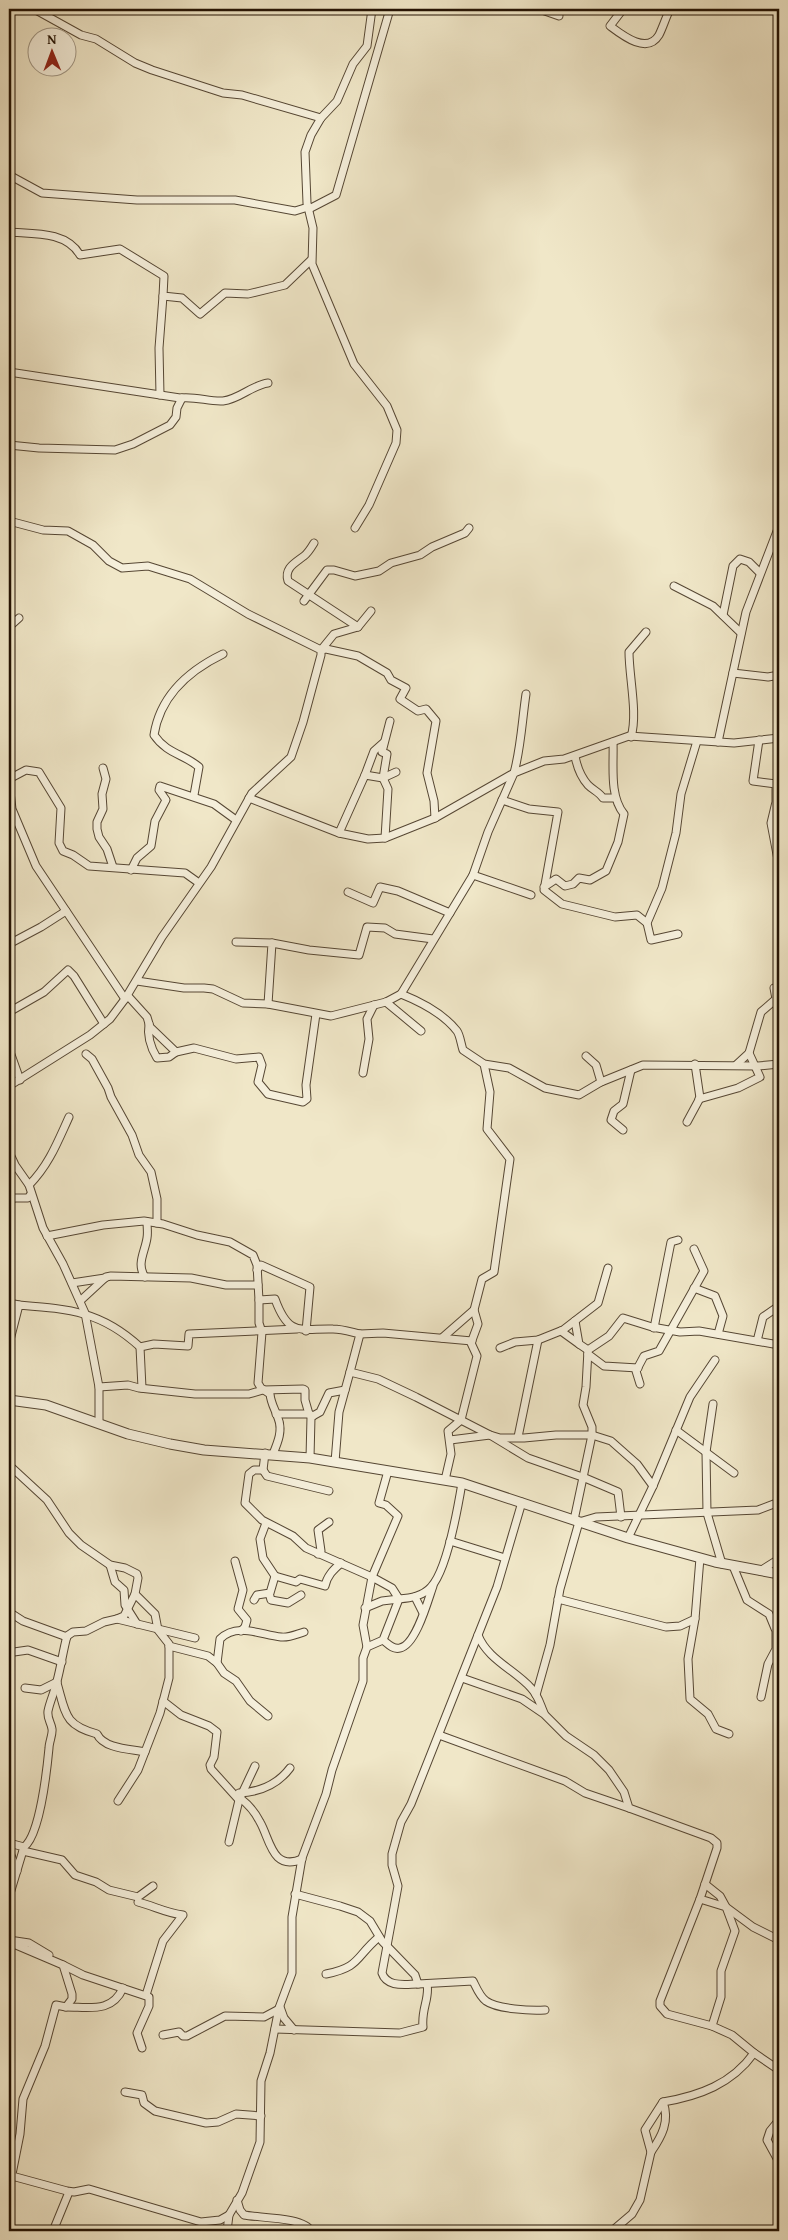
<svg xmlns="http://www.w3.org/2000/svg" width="788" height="2240" viewBox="0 0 788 2240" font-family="'Gentium Book Plus',serif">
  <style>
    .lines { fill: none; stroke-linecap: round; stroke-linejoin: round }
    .minor-casing { stroke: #564734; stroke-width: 9 }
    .tertiary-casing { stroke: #564734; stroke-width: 11 }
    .minor { stroke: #f5efdb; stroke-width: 7 }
    .tertiary { stroke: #f5efdb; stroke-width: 9 }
  </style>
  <rect width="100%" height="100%" fill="#f0e7c8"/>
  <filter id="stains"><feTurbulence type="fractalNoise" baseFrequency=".004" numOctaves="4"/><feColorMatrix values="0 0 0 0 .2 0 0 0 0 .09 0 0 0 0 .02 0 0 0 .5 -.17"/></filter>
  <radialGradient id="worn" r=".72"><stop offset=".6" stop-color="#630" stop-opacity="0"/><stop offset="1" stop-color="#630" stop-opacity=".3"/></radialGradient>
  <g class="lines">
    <defs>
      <g id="minor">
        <path d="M34 9 81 35 96 39 135 63 152 70 223 93 242 95 321 118"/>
        <path d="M539 9 559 16"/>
        <path d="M623 9 610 26C622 35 647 55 659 35 663 27 666 17 670 9"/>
        <path d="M770 9 779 12"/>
        <path d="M9 175 42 193 137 200H235L295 211 308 207"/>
        <path d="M309 209 336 195 390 9"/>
        <path d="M9 232C33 234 66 231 80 255L120 249 164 276 163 296 182 298 200 314 225 293 248 294 285 285 311 260"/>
        <path d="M9 372 180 398C196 396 209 402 223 401 240 399 252 385 268 383"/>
        <path d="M160 395 159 348 163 296"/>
        <path d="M9 445 39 448 115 450 133 444 170 425 176 417 177 408 182 398"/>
        <path d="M9 521 43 530 68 531 93 545 109 561 122 568 148 566 190 579 248 614 321 650V655L303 722 291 757 252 793 211 867 162 937 125 999 110 1019 90 1035 9 1086"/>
        <path d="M355 528 369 505 396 443 397 430 387 406 354 364 312 264 313 228 307 203 305 152 311 135 321 118 337 101 353 64 367 46 372 9"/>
        <path d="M314 543C311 548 308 553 304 556 295 563 284 568 288 581L358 627"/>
        <path d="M9 572H10"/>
        <path d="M674 586 713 606 741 633"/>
        <path d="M304 601 327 570H334L355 576 379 571 391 563 420 555 432 547 465 533 469 528"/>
        <path d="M723 615 733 566 740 559 749 562 760 573"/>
        <path d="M9 627 19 618"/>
        <path d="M321 650 326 649 358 656 387 673 391 680 406 688 400 699 418 711 426 709 436 721 427 773 434 801 435 818"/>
        <path d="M321 650 334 634 358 627 371 611"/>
        <path d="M733 673 768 677 779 675"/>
        <path d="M631 737C638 714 629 677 629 652L646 632"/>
        <path d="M759 740 753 781 776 784V802L771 823 779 865"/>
        <path d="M718 742 746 612 779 526"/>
        <path d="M575 756C577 767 580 776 588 785 593 790 599 792 603 798H615"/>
        <path d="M103 768 106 779 102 794 103 809 97 822V829L99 837 107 849 113 867"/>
        <path d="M365 775 374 751 383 743"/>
        <path d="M9 779 26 770 39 772 61 808 59 843 63 851 73 855 89 866 185 873 199 883"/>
        <path d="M9 783 12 809 36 866 125 999"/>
        <path d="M194 795 199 767C184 754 167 754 154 735 160 696 188 671 223 654"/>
        <path d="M249 798 339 833 368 839 385 838 435 818 514 773C521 747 522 721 526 694"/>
        <path d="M502 800 529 809 558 812 544 890 562 904 615 917 637 915 647 923"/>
        <path d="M339 833 365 775 383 778 396 772"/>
        <path d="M385 838 388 789 383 778 387 754 382 752 390 721"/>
        <path d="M131 870 137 858 151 846 155 821 166 800 159 790 160 786 214 804 236 820"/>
        <path d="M473 875 531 895"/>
        <path d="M544 887 556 879 565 886 573 884 579 878 590 880 606 871 618 842 624 814C609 796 614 764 613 742"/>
        <path d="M348 892 373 903 380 887 398 891 450 913"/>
        <path d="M678 934 651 940 647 923 662 888 676 833 681 794 697 741"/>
        <path d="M236 942 272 943 268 1004"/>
        <path d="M272 943 309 950 359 955 367 927 385 928 395 934 433 939"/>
        <path d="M9 944 41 927 66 911"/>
        <path d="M137 981 184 988H204L213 989 243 1003 268 1004 331 1016 386 1002 401 994 473 875 488 832 514 773 544 761 564 759 629 736 734 743 779 738"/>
        <path d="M401 994C421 1002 443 1013 457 1031 460 1035 461 1044 463 1050L484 1064 509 1068 545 1088 579 1095 601 1082 643 1065 758 1066 779 1064"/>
        <path d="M128 996 147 1017 150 1027 176 1052 194 1048 236 1059 259 1057 262 1065 258 1082 268 1094 303 1102 307 1099 306 1085 316 1014"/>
        <path d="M386 1002 421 1031"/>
        <path d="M9 1012 44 992 68 970 74 976 104 1024"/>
        <path d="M149 1024C147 1036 151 1048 157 1058L169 1057 176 1052"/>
        <path d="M9 1049 20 1080"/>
        <path d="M86 1054 92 1059 108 1088 111 1097 132 1135 139 1155 151 1172 157 1199V1223"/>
        <path d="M586 1056 596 1065 601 1082"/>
        <path d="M736 1065 749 1053 761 1012 776 999 774 988 779 987"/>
        <path d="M363 1073 369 1039 367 1019 374 1005"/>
        <path d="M699 1099 738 1088 760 1077 749 1053"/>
        <path d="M69 1117C58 1141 49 1165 29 1185L43 1228 63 1264 85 1313 99 1387V1424"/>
        <path d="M687 1122 700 1098 695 1064"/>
        <path d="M623 1130 611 1120 614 1111 623 1104 631 1070"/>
        <path d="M9 1152 15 1165 29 1185"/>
        <path d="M9 1202 14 1198H28L31 1194"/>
        <path d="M47 1236 103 1225 144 1221 163 1224 197 1235 230 1242 253 1255 257 1265 259 1300 275 1299C289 1338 301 1328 333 1329 342 1329 351 1332 360 1334L350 1372 378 1379 416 1397 490 1435 528 1458 585 1478 618 1492 621 1517"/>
        <path d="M257 1270 261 1265 310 1287 306 1331"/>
        <path d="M145 1277C136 1264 145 1252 147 1238 148 1233 147 1227 147 1222"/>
        <path d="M72 1283 105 1278"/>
        <path d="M694 1288 715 1296 723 1316 718 1334"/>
        <path d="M259 1300V1323L262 1332 258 1383 261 1388 270 1394C271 1404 275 1409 278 1418 283 1430 278 1442 273 1454"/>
        <path d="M80 1301 106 1277 111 1276 191 1278 226 1285H258"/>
        <path d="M9 1303 19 1305"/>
        <path d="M575 1321 579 1344 588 1350"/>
        <path d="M654 1328 671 1242 678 1240"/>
        <path d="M561 1331 579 1344"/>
        <path d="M360 1334 383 1333 472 1341"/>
        <path d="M442 1338 474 1310"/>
        <path d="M757 1341 763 1317 779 1306"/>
        <path d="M9 1344 19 1305C69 1309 101 1311 140 1347"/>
        <path d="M500 1348 515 1342 538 1340 563 1330 598 1303 608 1268"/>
        <path d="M588 1354 604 1366 638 1368"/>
        <path d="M640 1384 636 1371 644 1356 659 1351 704 1271 694 1249"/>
        <path d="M99 1387 128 1385 139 1388 195 1394H249L263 1390 303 1389 305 1390V1400L309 1414"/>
        <path d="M142 1388 140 1347 154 1344 188 1346 189 1334 297 1329"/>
        <path d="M713 1404 706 1452 707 1513 722 1564"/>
        <path d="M276 1414H309L313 1416"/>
        <path d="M676 1430 734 1473"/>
        <path d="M518 1437 538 1340"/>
        <path d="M450 1440 490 1435 500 1438H524L556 1435H592L611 1441 637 1464 653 1486"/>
        <path d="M265 1453 263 1470H254L249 1474 245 1503 262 1520 293 1536 306 1548 372 1577 398 1516 386 1505 379 1503 388 1471"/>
        <path d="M310 1458 311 1417 320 1412 329 1393 345 1390"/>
        <path d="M335 1462 339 1412 350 1372"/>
        <path d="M9 1465 47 1500 69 1533 81 1545 110 1565 125 1568 137 1574 138 1578 135 1594 155 1614 158 1630 169 1644V1678L160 1713 138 1770 118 1801"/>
        <path d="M263 1470 267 1476 329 1491"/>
        <path d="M445 1480 451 1454 448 1431 461 1420 477 1356 471 1343 478 1324 474 1310 482 1279 494 1272 510 1159 487 1129 490 1092 484 1064"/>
        <path d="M574 1520 592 1435V1427L583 1405 586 1387 588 1350 609 1336 623 1318 652 1327 680 1332 699 1331 779 1345"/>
        <path d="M628 1538 653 1486 690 1397 715 1360"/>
        <path d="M450 1541 505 1558"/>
        <path d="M318 1554 321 1551 318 1530 329 1522"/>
        <path d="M235 1561 243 1590 238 1609 247 1620 245 1627 241 1631"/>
        <path d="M110 1565 115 1582 124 1590 125 1605 137 1624"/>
        <path d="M733 1566 747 1600 769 1614 776 1631V1649L768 1664 761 1697"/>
        <path d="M760 1571 779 1559"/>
        <path d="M275 1576 296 1582 300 1579 325 1586C327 1576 333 1570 341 1563"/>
        <path d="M269 1593 271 1600 288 1603 301 1595"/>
        <path d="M415 1597 423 1613"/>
        <path d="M558 1599 666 1627 680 1626 695 1619 700 1558"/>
        <path d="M254 1600 257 1595 270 1593 275 1576 263 1558 260 1539 266 1523"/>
        <path d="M365 1608 382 1601 399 1599"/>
        <path d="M9 1612 23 1621 67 1637"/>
        <path d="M117 1619 124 1616 135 1594"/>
        <path d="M695 1619 688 1659 690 1699 708 1714 716 1729 729 1734"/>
        <path d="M478 1635C487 1659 515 1670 531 1688 538 1695 540 1704 544 1713"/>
        <path d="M383 1640C388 1644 393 1650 400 1648 416 1645 428 1600 433 1586"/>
        <path d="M169 1646 208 1656 217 1663 220 1639C237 1622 261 1635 281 1637 289 1638 297 1634 304 1632"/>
        <path d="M367 1647 363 1625 372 1577 392 1588 399 1599"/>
        <path d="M9 1650 14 1652 28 1650 62 1662"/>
        <path d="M217 1663 224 1673 236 1681 250 1701 268 1716"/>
        <path d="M462 1678 522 1699 544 1714 566 1736 594 1755 609 1770 624 1792 629 1808 711 1838 717 1843V1848L700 1899 726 1907 735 1931 721 1971V1997L712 2026 732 2035 754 2053C732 2084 699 2096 663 2102L645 2130 651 2152 640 2200 632 2214 612 2231"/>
        <path d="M57 1683C66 1714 64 1725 97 1734 104 1749 131 1749 145 1752"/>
        <path d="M25 1688 41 1690 57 1682"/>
        <path d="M536 1695 550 1645 560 1589 579 1522 596 1517 758 1510 779 1502"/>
        <path d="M163 1701 181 1715 209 1726 217 1732 214 1757 210 1765 211 1769 239 1800 255 1766"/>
        <path d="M439 1735 565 1781 585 1793 629 1808"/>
        <path d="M239 1793C260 1792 278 1784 290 1768"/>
        <path d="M240 1798C248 1804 255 1812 260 1822 270 1839 272 1872 302 1859"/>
        <path d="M229 1842 239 1800"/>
        <path d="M9 1843 24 1847 9 1897"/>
        <path d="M24 1847C40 1835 47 1769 49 1748 49 1742 53 1734 52 1729 51 1722 47 1719 48 1711 50 1701 55 1691 57 1681 61 1666 63 1651 67 1636L73 1632 86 1631 104 1622 117 1619 195 1638"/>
        <path d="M9 1850 17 1871"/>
        <path d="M23 1851 62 1860 75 1875 96 1882 109 1890 138 1897 153 1886"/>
        <path d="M705 1884 720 1896 726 1907 753 1927 779 1940"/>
        <path d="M295 1894 340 1906 358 1912 370 1921 382 1941 415 1975 418 1984 473 1981C476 1987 480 1997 486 2001 497 2009 531 2011 545 2010"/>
        <path d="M700 1899 660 2001V2006L667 2014 712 2026"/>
        <path d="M138 1902C154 1906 166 1913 183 1915L163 1941 146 1995"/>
        <path d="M9 1940 29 1943 49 1955"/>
        <path d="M9 1942 63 1965 72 1994V1999L66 2007 56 2005 45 2046 23 2099 20 2134 9 2189"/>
        <path d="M63 1965 83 1975 149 1997V2006L137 2033 142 2048"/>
        <path d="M326 1974C361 1967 355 1957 379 1937"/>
        <path d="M418 1984C406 1984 387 1988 382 1973L398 1886 392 1865V1854L401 1822 411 1804 497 1587 522 1502"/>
        <path d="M66 2007C90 2007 112 2013 123 1988"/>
        <path d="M280 2007 284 2018 294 2030"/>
        <path d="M275 2029 400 2033 423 2027C421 2009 430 1998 427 1984"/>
        <path d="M163 2035 179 2032 183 2036H187L225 2016 264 2017 279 2009"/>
        <path d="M754 2053 779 2070"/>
        <path d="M125 2092 142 2095 144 2103 155 2111 206 2123 218 2122 236 2114 261 2116"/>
        <path d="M779 2120 770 2131 767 2140 779 2162"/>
        <path d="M651 2152C662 2136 670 2121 663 2102"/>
        <path d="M12 2176 67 2191 74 2192 89 2189 201 2222 220 2220 229 2215"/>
        <path d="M237 2200 240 2210 244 2215C259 2218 304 2217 311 2231"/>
        <path d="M53 2231 69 2192"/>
        <path d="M227 2231 229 2215 242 2193 260 2142 261 2081 270 2053 279 2008 292 1973V1917L302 1858 326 1794 332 1770 363 1681V1658L367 1647 383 1640 399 1599C411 1598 423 1596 431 1587 447 1570 458 1507 462 1483"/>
      </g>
      <path id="tertiary" d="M9 1400 46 1405 128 1434 170 1444 204 1450 310 1458 462 1483 628 1538 715 1562 779 1574"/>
    </defs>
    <use href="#minor" class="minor-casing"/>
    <use href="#tertiary" class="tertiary-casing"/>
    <use href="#minor" class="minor"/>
    <use href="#tertiary" class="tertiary"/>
  </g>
  <rect width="788" height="2240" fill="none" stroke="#f0e7c8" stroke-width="30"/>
  <rect x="10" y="10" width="768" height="2220" fill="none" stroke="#231203" stroke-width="2.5"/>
  <rect x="15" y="15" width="758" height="2210" fill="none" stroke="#231203"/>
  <g transform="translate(52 52) rotate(359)"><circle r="24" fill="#f5efdb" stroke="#a19785"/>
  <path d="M0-4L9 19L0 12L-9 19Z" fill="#8f2418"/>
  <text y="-8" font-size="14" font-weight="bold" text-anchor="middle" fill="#231203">N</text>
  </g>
  <rect width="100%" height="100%" filter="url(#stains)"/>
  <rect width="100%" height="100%" fill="url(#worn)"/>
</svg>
